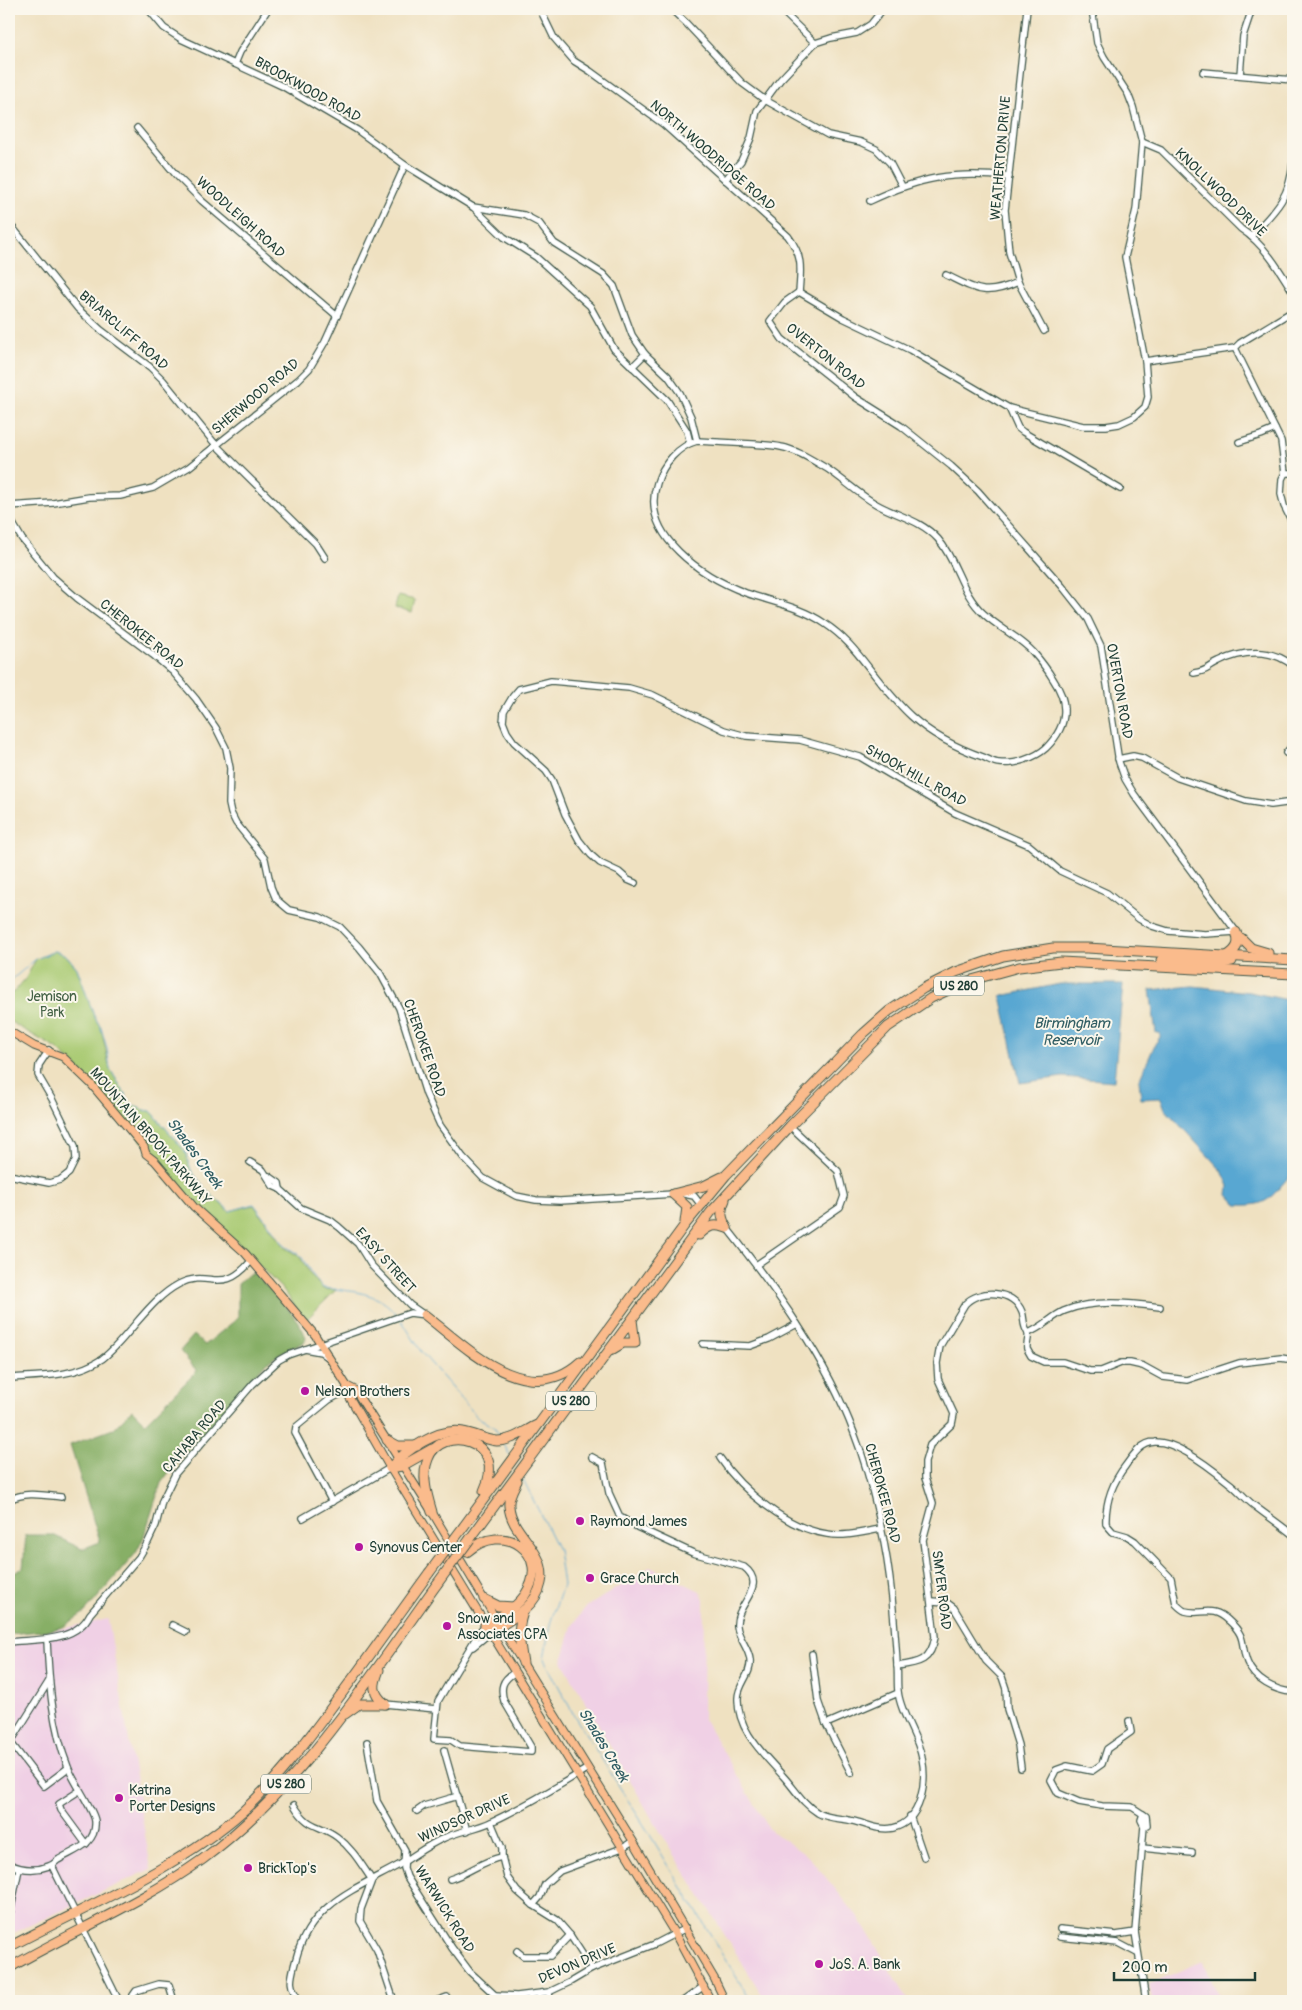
<svg xmlns="http://www.w3.org/2000/svg" width="1302" height="2010" viewBox="0 0 1302 2010" font-family="Pangolin,sans-serif">
  <style>
    .built { fill: #f0d0e5 }
    .green { fill: #aacb74; stroke: #648454 }
    .forest { fill: #87af66; stroke: #53764d }
    .water { fill: #59a7d2; stroke: #3c7283 }
    .lines { fill: none; stroke-linecap: round; stroke-linejoin: round }
    .stream { stroke: #59a7d2; stroke-width: 1 }
    .minor-casing { stroke: #3e5649; stroke-width: 8 }
    .major-casing { stroke: #3e5649; stroke-width: 9 }
    .highway-casing { stroke: #3e5649; stroke-width: 11 }
    .minor { stroke: #fff; stroke-width: 5.5 }
    .major { stroke: #fabb8c; stroke-width: 7 }
    .highway { stroke: #fabb8c; stroke-width: 9 }
    .highway-bridge-casing { stroke: #3e5649; stroke-width: 11; stroke-linecap: butt }
    .highway-bridge { stroke: #fabb8c; stroke-width: 9 }
    .poi-dot { fill: #b5179e; stroke: #fbf7ec; stroke-width: 2 }
    .labels { text-anchor: middle; stroke-width: 4; stroke-linejoin: round; paint-order: stroke }
    .shield { fill: #fbf7ec; stroke: #61756b; stroke-width: 1 }
    .shield-label { font-size: 12px; font-weight: bold; fill: #1f3d34 }
    .street-label { font-size: 14px; fill: #1f3d34; stroke: #fbf7ec }
    .park-label { font-size: 14px; fill: #426044; stroke: #fbf7ec }
    .poi-label { font-size: 14px; fill: #1f3d34; stroke: #fbf7ec; text-anchor: start }
    .water-label { font-size: 15px; font-style: italic; fill: #305d63; stroke: #fbf7ec }
  </style>
  <rect width="100%" height="100%" fill="#fbf7ec"/>
  <filter id="ink" filterUnits="userSpaceOnUse"><feTurbulence type="fractalNoise" baseFrequency=".02" numOctaves="2"/><feDisplacementMap in="SourceGraphic" scale="10" xChannelSelector="R" yChannelSelector="G"/><feConvolveMatrix kernelMatrix="1 2 1 2 8 2 1 2 1" color-interpolation-filters="sRGB"/></filter>
  <filter id="wash" filterUnits="userSpaceOnUse"><feTurbulence type="fractalNoise" baseFrequency=".0096" numOctaves="4" result="noise"/><feDisplacementMap in="SourceGraphic" scale="20" xChannelSelector="R" yChannelSelector="G"/><feGaussianBlur stdDeviation="1.12" result="paint"/><feColorMatrix in="noise" values="0 0 0 0 0 0 0 0 0 0 0 0 0 0 0 0 0 1.4 0 .05"/><feComposite in="paint" operator="in"/></filter>
  <g filter="url(#wash)">
    <rect width="100%" height="100%" fill="#efe1c1"/>
    <g class="built">
      <path d="M650 1567 700 1591 704 1599 703 1718 770 1830 810 1858 859 1918 909 2001H766L651 1817 562 1661 572 1626 585 1608Z"/>
      <path d="M108 1619 151 1869 9 1935V1640Z"/>
      <path d="M1203 1961 1221 2001H1152L1149 1984Z"/>
    </g>
    <g class="green">
      <path d="M398 596 415 600 412 613 395 608Z"/>
      <path d="M55 951 66 955 77 968 94 1016 101 1028 110 1069 131 1104 143 1110 151 1111 185 1151 191 1171 209 1193 229 1211 254 1205 284 1247 300 1257 309 1273 323 1289 336 1290 305 1321 285 1292 245 1251 193 1202 92 1082 57 1049 9 1021V993L14 992 26 978 36 959Z"/>
    </g>
    <path class="forest" d="M254 1273C268 1288 303 1320 306 1339L303 1343 281 1353 265 1364 173 1467 161 1483 143 1539 136 1553 85 1612 63 1627 51 1630 9 1634V1576L23 1568 26 1535H53L82 1549 100 1542 70 1445 113 1429 132 1410 145 1423 197 1371 180 1351 194 1335 205 1345 238 1318V1284L249 1274Z"/>
    <g class="water">
      <path d="M1060 984H1123L1114 1081 1063 1077 1020 1083 1001 996Z"/>
      <path d="M1193 986 1249 992 1293 1001V1173C1271 1194 1273 1207 1237 1205L1228 1195 1229 1186 1222 1171 1165 1109 1161 1098 1141 1099 1139 1081 1155 1044 1160 1037V1033H1156L1150 990Z"/>
    </g>
    <g class="lines">
      <g class="stream">
        <path d="M9 982 36 959 55 951 66 955 77 968 94 1016 101 1028 107 1048 110 1069 131 1104 143 1110 151 1111 185 1151 191 1170 209 1193 230 1211 254 1204 285 1246 301 1256 311 1273 323 1288C350 1291 379 1291 396 1314"/>
        <path d="M402 1321 422 1353 479 1419 494 1427 500 1437"/>
        <path d="M503 1443 509 1454"/>
        <path d="M523 1479 558 1550 563 1585 550 1624 544 1659 575 1717 647 1830 751 2001"/>
      </g>
    </g>
  </g>
  <g filter="url(#ink)">
    <g class="lines">
      <defs>
        <g id="minor">
          <path d="M148 9 164 28 181 39 282 86 357 130 405 165 473 207 504 237 536 257 590 306 614 349 667 400 687 431 690 443"/>
          <path d="M540 9 554 38 574 61 590 71 663 124 788 236C803 256 801 268 799 292"/>
          <path d="M671 9 686 23 742 83 765 100 828 135 861 142 876 149 890 163 902 186"/>
          <path d="M780 9 815 43"/>
          <path d="M1027 9 1005 210 1009 252 1018 282 1044 331"/>
          <path d="M235 64 240 52 268 9"/>
          <path d="M1203 72 1293 80"/>
          <path d="M1240 75 1243 36 1252 9"/>
          <path d="M137 128 176 175 202 201 337 316"/>
          <path d="M1142 142 1161 150 1241 229C1264 244 1279 269 1293 292"/>
          <path d="M725 180 741 161 751 138 757 111 780 80 815 43 831 38 857 33 871 24 883 9"/>
          <path d="M870 201C920 177 954 171 1009 177"/>
          <path d="M473 207 524 215 539 223 554 243 603 274 614 286 632 335 645 354 668 376 680 393 691 417 697 441"/>
          <path d="M13 228 78 309 101 330 150 367 163 380 216 445 316 544 325 558"/>
          <path d="M1251 236C1275 211 1290 198 1293 162"/>
          <path d="M946 275C977 290 985 297 1018 282"/>
          <path d="M799 292 785 302 770 321 782 339 855 397 901 426 951 466 978 491 1062 586 1088 619 1101 646 1119 762 1125 779 1134 794 1238 934"/>
          <path d="M799 292 843 318 910 350 1009 408 1083 426H1106L1119 424 1134 417 1145 407 1148 397 1145 361 1125 257 1136 210 1142 142 1133 107 1128 94 1104 57 1097 43 1092 9"/>
          <path d="M1235 348 1281 441 1285 473 1282 479 1281 494 1284 506 1292 522"/>
          <path d="M1145 361 1235 348 1240 343 1293 311"/>
          <path d="M632 367 645 354"/>
          <path d="M1009 408 1018 428 1023 432 1120 489"/>
          <path d="M697 441C716 442 734 443 753 444 762 445 772 445 781 447 797 450 812 460 826 468 843 479 858 494 876 504 897 516 921 520 938 539 958 562 961 594 984 614 999 628 1019 637 1033 652 1040 660 1047 669 1053 679 1059 688 1064 697 1064 709 1065 725 1056 738 1046 748 1035 758 1014 765 999 763 994 763 988 759 983 757 957 748 932 735 911 716 900 706 891 695 881 683 862 660 850 640 824 623 801 607 772 602 746 593 704 577 639 536 657 483 663 464 678 446 697 441Z"/>
          <path d="M1239 442 1261 435 1275 429"/>
          <path d="M1285 473H1293"/>
          <path d="M9 506 53 503 89 497 120 496 153 488 189 467 298 380 309 369 325 342 405 165"/>
          <path d="M9 517 22 539 53 577 77 598 153 655 173 672 196 699 216 728 226 748 230 768 229 804 231 813 236 823 265 859 271 887 276 899 289 910 320 917 340 927 359 947 380 973 399 1008 426 1094 440 1125 463 1157 483 1178 516 1196 536 1200 560 1201 674 1194"/>
          <path d="M1194 673C1208 671 1208 667 1219 662 1242 650 1273 648 1293 666"/>
          <path d="M1286 753 1293 745"/>
          <path d="M1118 759 1133 756 1142 758 1178 778 1246 801 1271 805 1293 802"/>
          <path d="M635 883 628 880 619 872 600 863 591 855 579 840 565 814 552 780 546 771 514 742 507 732 503 722 504 711 513 696 519 689 551 681 629 688 653 695 724 730 746 736 800 740 860 757 955 813 1029 845 1060 871 1107 893 1139 919 1152 926 1168 931 1205 934 1236 932"/>
          <path d="M250 1162 263 1170 273 1186 280 1189 301 1208 330 1220 339 1227 358 1244 371 1265 410 1305 423 1314"/>
          <path d="M9 1175 49 1183 60 1180 69 1173 76 1159 75 1146 52 1099 38 1075 39 1065 49 1050"/>
          <path d="M269 1176 279 1183 280 1189"/>
          <path d="M684 1194 694 1196 701 1205"/>
          <path d="M756 1265 840 1207 844 1196 838 1171 790 1126"/>
          <path d="M1028 1333C1042 1328 1051 1317 1064 1311 1093 1299 1130 1303 1160 1307"/>
          <path d="M703 1344 750 1346 769 1339 797 1324"/>
          <path d="M305 1349 321 1352 329 1358"/>
          <path d="M9 1378C40 1376 75 1377 102 1359 115 1349 126 1335 136 1323 149 1308 162 1293 179 1284 210 1268 221 1297 251 1261"/>
          <path d="M592 1457 603 1463 609 1493 620 1517 637 1527 693 1553 744 1567C769 1586 735 1604 737 1626 738 1638 749 1648 750 1660 752 1674 738 1684 738 1698 737 1731 764 1754 783 1776 795 1789 803 1804 818 1813 829 1819 842 1818 853 1821 866 1824 880 1831 893 1828 922 1821 927 1782 922 1758 918 1736 900 1713 898 1691 897 1682 898 1673 897 1665 896 1643 894 1620 892 1598 887 1546 873 1482 854 1433 826 1358 776 1290 727 1228"/>
          <path d="M720 1458C741 1490 788 1529 827 1534 845 1537 863 1532 881 1529"/>
          <path d="M9 1500C25 1491 43 1495 61 1497"/>
          <path d="M332 1502 295 1433 296 1427 329 1400 346 1391"/>
          <path d="M303 1518 390 1468"/>
          <path d="M1293 1535C1281 1525 1269 1517 1256 1507 1246 1500 1238 1489 1228 1482 1211 1468 1176 1441 1155 1442 1142 1442 1133 1455 1126 1465 1112 1483 1105 1501 1106 1524L1113 1532 1127 1536 1135 1541 1171 1578 1176 1604C1178 1606 1182 1610 1185 1611 1202 1616 1211 1604 1229 1621 1247 1637 1240 1643 1247 1662 1254 1680 1275 1691 1293 1692"/>
          <path d="M932 1601 946 1602 954 1608 986 1661 1002 1677 1006 1689 1007 1709 1018 1745 1021 1768"/>
          <path d="M172 1625 186 1632"/>
          <path d="M485 1625 480 1631 438 1701 434 1739 451 1740 460 1746 531 1752V1747L504 1701C500 1688 502 1680 514 1673"/>
          <path d="M9 1642C35 1639 76 1643 90 1614L139 1557 148 1542 156 1525 162 1501 175 1474 253 1384 279 1360 288 1355 410 1313 425 1315"/>
          <path d="M473 1647 490 1633"/>
          <path d="M812 1654 818 1701 826 1724 851 1773"/>
          <path d="M897 1666C920 1663 931 1661 935 1637L923 1540 933 1503 925 1478V1462L930 1445 952 1424 954 1414 938 1379 937 1363 940 1346 965 1304C979 1289 1013 1289 1022 1312 1024 1316 1023 1322 1025 1327 1025 1328 1028 1333 1028 1334 1029 1339 1026 1344 1027 1349L1031 1356 1044 1362H1063L1090 1371H1101L1121 1363H1130L1143 1366 1163 1377 1187 1380 1239 1363 1281 1358 1293 1360"/>
          <path d="M385 1704 436 1709"/>
          <path d="M1129 1721 1131 1732 1107 1749 1102 1764 1092 1771 1067 1766 1056 1770 1051 1780 1058 1793 1079 1802 1102 1806 1132 1807 1146 1816 1147 1825 1144 1826"/>
          <path d="M826 1724 898 1693"/>
          <path d="M367 1742 377 1801 405 1850 404 1868 407 1877 452 1948 470 1972 495 1995"/>
          <path d="M11 1743 44 1786 68 1768"/>
          <path d="M9 1745 49 1681"/>
          <path d="M444 1750 467 1831"/>
          <path d="M79 1791 59 1804 61 1810 86 1844"/>
          <path d="M294 1805C309 1830 318 1823 337 1837 353 1849 361 1864 372 1880"/>
          <path d="M417 1811 424 1806 458 1796"/>
          <path d="M1143 1814 1141 1820 1144 1826 1135 1932 1146 2001"/>
          <path d="M910 1816 924 1857"/>
          <path d="M491 1822 502 1848V1857L507 1877 517 1891 533 1905 557 1920 570 1935 592 1969"/>
          <path d="M1142 1848 1192 1853"/>
          <path d="M9 1864C22 1870 36 1871 49 1866 53 1865 55 1862 58 1860 74 1850 97 1845 95 1821 94 1810 73 1781 68 1767 52 1727 49 1683 47 1640"/>
          <path d="M52 1866 119 2001"/>
          <path d="M450 1879C468 1874 483 1860 502 1857"/>
          <path d="M372 1880 361 1909 360 1921 377 1950 394 2001"/>
          <path d="M533 1905 540 1897 545 1884 560 1871 622 1848 633 1841"/>
          <path d="M9 1918 19 1869"/>
          <path d="M1060 1929 1116 1935 1135 1932"/>
          <path d="M1060 1937 1118 1943 1137 1953"/>
          <path d="M517 1951 523 1956H550L570 1935"/>
          <path d="M549 1992 550 2001"/>
          <path d="M129 2001 136 1991 159 1984 169 1985 174 2001"/>
          <path d="M300 2001C287 1985 291 1978 296 1959 310 1904 354 1890 399 1865 414 1856 427 1845 444 1838 459 1831 476 1829 491 1822 524 1807 557 1787 588 1768"/>
          <path d="M436 2001 447 1997"/>
          <path d="M486 2001 495 1995 517 1996 549 1992 570 1982 592 1969 655 1944 686 1928"/>
          <path d="M683 2001 704 1986"/>
        </g>
        <g id="major">
          <path d="M9 1031 34 1046 63 1057 91 1084 144 1147 146 1154 155 1161 194 1207 245 1253 315 1335 347 1386 355 1390 432 1512 500 1626 633 1841 714 1978 725 2001"/>
          <path d="M347 1386 346 1391 390 1468 675 1934 711 2001"/>
        </g>
        <g id="highway">
          <path d="M1241 938 1251 948 1268 953"/>
          <path d="M1227 956C1238 949 1240 943 1236 932"/>
          <path d="M1161 960 1219 963 1232 961 1227 956"/>
          <path d="M673 1194 704 1186 722 1177"/>
          <path d="M673 1194 687 1207 685 1222"/>
          <path d="M725 1200C720 1211 721 1218 727 1228"/>
          <path d="M699 1235C708 1226 714 1223 727 1228"/>
          <path d="M425 1315C467 1348 527 1410 580 1362"/>
          <path d="M613 1349 623 1343H635L632 1320"/>
          <path d="M387 1440 398 1446H417"/>
          <path d="M390 1468C404 1451 439 1427 463 1432 475 1434 486 1440 497 1441 512 1441 524 1431 537 1425"/>
          <path d="M390 1468 402 1466 432 1449"/>
          <path d="M432 1512C427 1495 421 1476 428 1459 440 1424 509 1438 484 1491"/>
          <path d="M464 1526 684 1226 726 1175 863 1034 889 1011 924 988 956 972 1003 956 1053 948H1087L1293 960"/>
          <path d="M470 1539 711 1212 790 1126 888 1027 931 998 968 981 1019 967 1061 962 1293 974"/>
          <path d="M467 1552C504 1519 553 1554 525 1595 516 1608 499 1618 485 1625"/>
          <path d="M484 1599 498 1606 514 1607"/>
          <path d="M490 1633C501 1625 515 1618 525 1609 533 1602 539 1593 541 1583 548 1551 511 1535 509 1506 508 1497 513 1489 517 1481"/>
          <path d="M523 1663C520 1643 516 1629 524 1610"/>
          <path d="M379 1670C373 1685 372 1693 385 1704"/>
          <path d="M345 1714 359 1704H385"/>
          <path d="M9 1947C86 1906 178 1869 243 1811 278 1779 306 1742 334 1704 366 1661 397 1617 429 1573"/>
          <path d="M9 1968C73 1931 142 1903 203 1859 301 1787 367 1681 437 1584"/>
        </g>
      </defs>
      <use href="#minor" class="minor-casing"/>
      <use href="#major" class="major-casing"/>
      <use href="#highway" class="highway-casing"/>
      <use href="#minor" class="minor"/>
      <use href="#major" class="major"/>
      <use href="#highway" class="highway"/>
      <defs>
        <g id="highway-bridge">
          <path d="M429 1573 464 1526"/>
          <path d="M437 1584 470 1539"/>
        </g>
      </defs>
      <use href="#highway-bridge" class="highway-bridge-casing"/>
      <use href="#highway-bridge" class="highway-bridge"/>
    </g>
  </g>
  <g class="poi-dot">
    <circle cx="305" cy="1391" r="5"/>
    <circle cx="580" cy="1521" r="5"/>
    <circle cx="359" cy="1547" r="5"/>
    <circle cx="590" cy="1578" r="5"/>
    <circle cx="447" cy="1626" r="5"/>
    <circle cx="119" cy="1798" r="5"/>
    <circle cx="248" cy="1868" r="5"/>
    <circle cx="819" cy="1964" r="5"/>
  </g>
  <g class="labels">
    <g class="shield">
      <rect x="934" y="976.5" width="50" height="19" rx="4"/>
      <rect x="546" y="1391.5" width="50" height="19" rx="4"/>
      <rect x="261" y="1774.5" width="50" height="19" rx="4"/>
    </g>
    <g class="shield-label">
      <text x="959" y="990">US 280</text>
      <text x="571" y="1405">US 280</text>
      <text x="286" y="1788">US 280</text>
    </g>
    <g class="street-label">
      <text transform="translate(308 89) rotate(29)" y="5">BROOKWOOD ROAD</text>
      <text transform="translate(713 155) rotate(41)" y="5">NORTH WOODRIDGE ROAD</text>
      <text transform="translate(1000 158) rotate(-85)" y="5">WEATHERTON DRIVE</text>
      <text transform="translate(1221 192) rotate(44)" y="5">KNOLLWOOD DRIVE</text>
      <text transform="translate(241 217) rotate(42)" y="5">WOODLEIGH ROAD</text>
      <text transform="translate(124 330) rotate(41)" y="5">BRIARCLIFF ROAD</text>
      <text transform="translate(826 356) rotate(39)" y="5">OVERTON ROAD</text>
      <text transform="translate(255 396) rotate(-40)" y="5">SHERWOOD ROAD</text>
      <text transform="translate(142 634) rotate(39)" y="5">CHEROKEE ROAD</text>
      <text transform="translate(1120 691) rotate(80)" y="5">OVERTON ROAD</text>
      <text transform="translate(916 775) rotate(29)" y="5">SHOOK HILL ROAD</text>
      <text transform="translate(425 1048) rotate(71)" y="5">CHEROKEE ROAD</text>
      <text transform="translate(151 1136) rotate(49)" y="5">MOUNTAIN BROOK PARKWAY</text>
      <text transform="translate(386 1260) rotate(48)" y="5">EASY STREET</text>
      <text transform="translate(194 1436) rotate(-50)" y="5">CAHABA ROAD</text>
      <text transform="translate(883 1493) rotate(75)" y="5">CHEROKEE ROAD</text>
      <text transform="translate(942 1590) rotate(83)" y="5">SMYER ROAD</text>
      <text transform="translate(464 1818) rotate(-24)" y="5">WINDSOR DRIVE</text>
      <text transform="translate(445 1909) rotate(58)" y="5">WARWICK ROAD</text>
      <text transform="translate(577 1963) rotate(-23)" y="5">DEVON DRIVE</text>
    </g>
    <g class="park-label">
      <text x="52" y="1001">Jemison<tspan x="52" dy="16">Park</tspan></text>
    </g>
    <g class="poi-label">
      <text x="315" y="1396">Nelson Brothers</text>
      <text x="590" y="1526">Raymond James</text>
      <text x="369" y="1552">Synovus Center</text>
      <text x="600" y="1583">Grace Church</text>
      <text x="457" y="1623">Snow and<tspan x="457" dy="16">Associates CPA</tspan></text>
      <text x="129" y="1795">Katrina<tspan x="129" dy="16">Porter Designs</tspan></text>
      <text x="258" y="1873">BrickTop's</text>
      <text x="829" y="1969">JoS. A. Bank</text>
    </g>
    <g class="water-label">
      <text x="1072" y="1028">Birmingham<tspan x="1072" dy="17">Reservoir</tspan></text>
      <text transform="translate(195 1153) rotate(54)" y="5">Shades Creek</text>
      <text transform="translate(604 1745) rotate(59)" y="5">Shades Creek</text>
    </g>
  </g>
  <rect width="1302" height="2010" fill="none" stroke="#fbf7ec" stroke-width="30"/>
  <path d="M1114 1972v8h141v-8" fill="none" stroke="#1f3d34" stroke-width="2.5"/>
  <text x="1122" y="1972" font-size="15" fill="#1f3d34" stroke="#fbf7ec" stroke-width="4" paint-order="stroke">200 m</text>
</svg>
